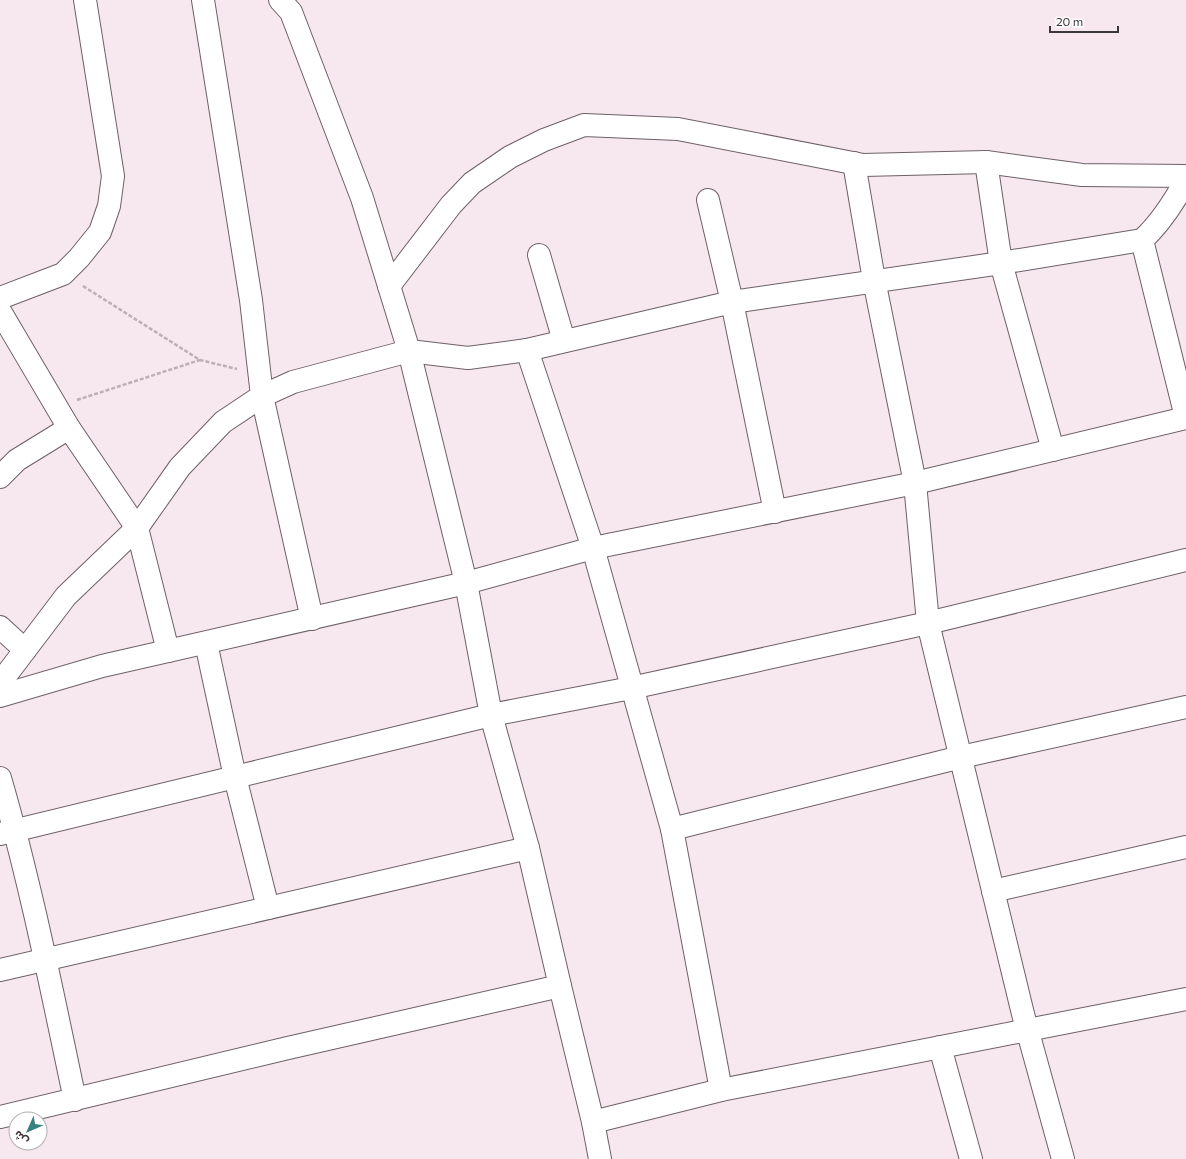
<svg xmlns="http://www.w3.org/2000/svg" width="1186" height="1159" viewBox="0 0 1186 1159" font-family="Commissioner,'Noto Sans Arabic',sans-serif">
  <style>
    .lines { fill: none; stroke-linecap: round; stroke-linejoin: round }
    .street-casing { stroke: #6e6067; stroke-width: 24 }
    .path { stroke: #bcafb6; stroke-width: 2.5; stroke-dasharray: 4 2; stroke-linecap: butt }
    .street { stroke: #fff; stroke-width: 22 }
  </style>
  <rect width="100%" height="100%" fill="#f7e7ef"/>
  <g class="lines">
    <defs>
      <g id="street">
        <path d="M203 0 251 300 262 396 312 619"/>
        <path d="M280 0 291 12 362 198 409 351 466 583 491 715 528 848 560 986 593 1122 721 1090 1186 999"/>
        <path d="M986 162 1001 263 1053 450"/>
        <path d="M854 163 874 280 915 483 928 623 1023 1014 1063 1159"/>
        <path d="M708 200 732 302 775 512"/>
        <path d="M1142 240 1186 417"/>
        <path d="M539 255 564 341"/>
        <path d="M389 286 451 205 472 183 510 157 544 140 584 125 678 129 863 165 986 162 1082 175 1186 176"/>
        <path d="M0 298 63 274 79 258 100 232 109 206 113 176 85 0"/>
        <path d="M0 311 69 428"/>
        <path d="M527 350 593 548 672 829 721 1090"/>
        <path d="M0 477 17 460 69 428 137 528 168 651"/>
        <path d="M0 627 25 650"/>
        <path d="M206 643 235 777 268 908"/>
        <path d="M0 683 66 596 137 528 180 467 223 422 262 396 293 382 409 351 468 358 527 350 732 302 1001 263 1142 240C1161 223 1174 202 1186 180"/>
        <path d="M0 696 102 666 466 583 593 548 915 483 1186 418"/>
        <path d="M0 778C31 884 52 992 75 1100"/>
        <path d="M672 829 961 757 1186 707"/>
        <path d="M0 834 491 715 631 688 928 623 1186 560"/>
        <path d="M993 891 1186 847"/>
        <path d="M0 970 528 848"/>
        <path d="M940 1047 971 1159"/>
        <path d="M0 1117 288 1048 560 986"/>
        <path d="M593 1122 600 1159"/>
      </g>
    </defs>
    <use href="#street" class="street-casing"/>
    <g class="path">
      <path d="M83 286 200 360 237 369"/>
      <path d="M77 400 200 360"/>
    </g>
    <use href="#street" class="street"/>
  </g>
  <g transform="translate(28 1131) rotate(225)"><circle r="19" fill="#ffffff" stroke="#b1afb0"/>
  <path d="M0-3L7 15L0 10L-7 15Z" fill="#37807e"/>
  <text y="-6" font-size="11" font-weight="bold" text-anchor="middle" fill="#3d363a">ش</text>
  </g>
  <path d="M1050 26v6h68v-6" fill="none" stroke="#3d363a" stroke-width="2"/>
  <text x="1056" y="26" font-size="12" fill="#3d363a" stroke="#ffffff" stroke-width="3" paint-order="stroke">20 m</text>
</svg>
